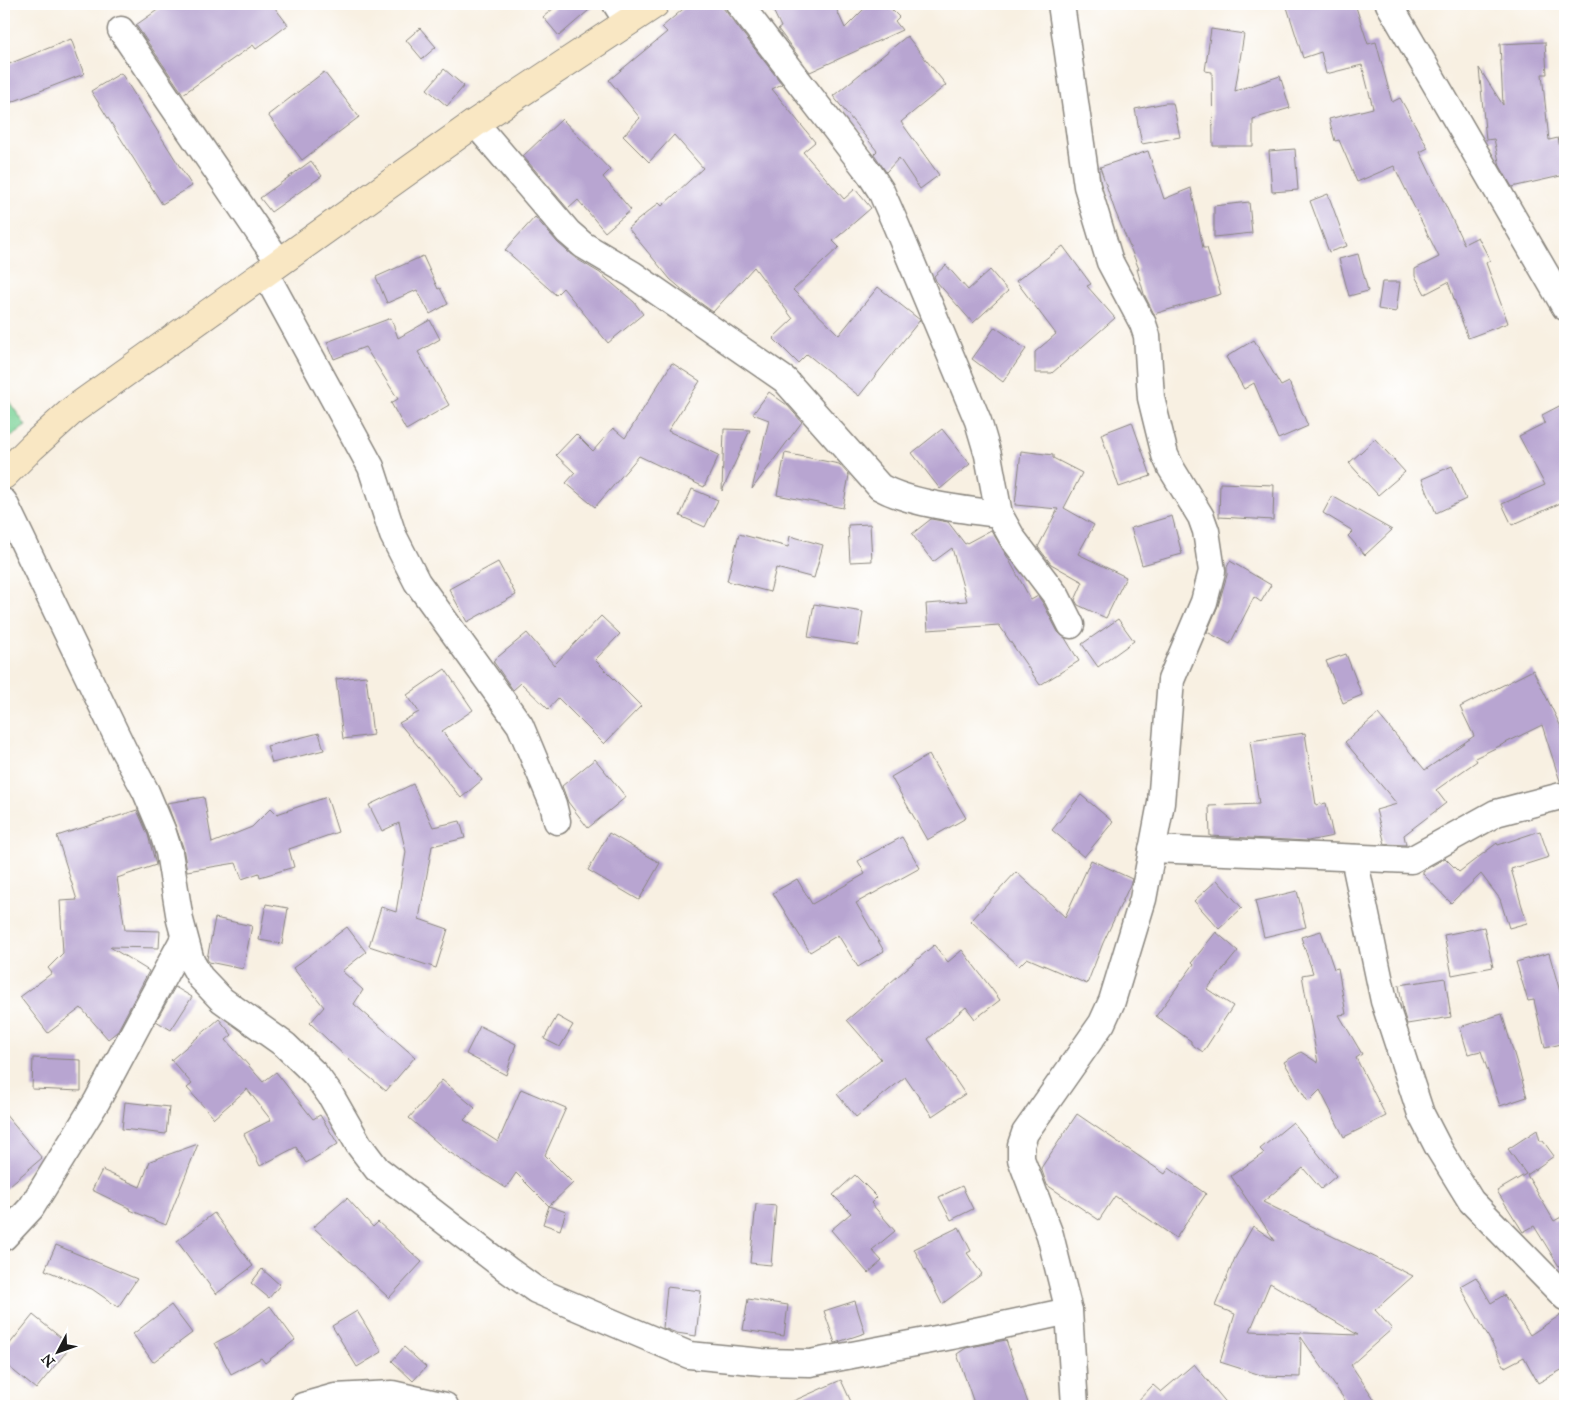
<svg xmlns="http://www.w3.org/2000/svg" width="1569" height="1410" viewBox="0 0 1569 1410" font-family="'IM FELL Great Primer',serif">
  <style>
    .green { fill: #7bd398; stroke: #4c785a }
    .building { fill: #b8a5d1; fill-rule: evenodd }
    .lines { fill: none; stroke-linecap: round; stroke-linejoin: round }
    .street-casing { stroke: #8a867f; stroke-width: 29 }
    .secondary-casing { stroke: #8a867f; stroke-width: 30 }
    .street { stroke: #fff; stroke-width: 26 }
    .secondary { stroke: #f9e7c3; stroke-width: 28 }
  </style>
  <rect width="100%" height="100%" fill="#fff"/>
  <filter id="ink" filterUnits="userSpaceOnUse"><feTurbulence type="fractalNoise" baseFrequency=".02" numOctaves="2"/><feDisplacementMap in="SourceGraphic" scale="10" xChannelSelector="R" yChannelSelector="G"/><feConvolveMatrix kernelMatrix="1 2 1 2 8 2 1 2 1" color-interpolation-filters="sRGB"/></filter>
  <filter id="wash" filterUnits="userSpaceOnUse"><feTurbulence type="fractalNoise" baseFrequency=".0096" numOctaves="4" result="noise"/><feDisplacementMap in="SourceGraphic" scale="20" xChannelSelector="R" yChannelSelector="G"/><feGaussianBlur stdDeviation="1.12" result="paint"/><feColorMatrix in="noise" values="0 0 0 0 0 0 0 0 0 0 0 0 0 0 0 0 0 1.4 0 .05"/><feComposite in="paint" operator="in"/></filter>
  <g filter="url(#wash)">
    <rect width="100%" height="100%" fill="#f8f0e2"/>
    <path class="green" d="M4 394 26 426 4 441Z"/>
    <g id="blocks">
      <g class="building">
        <path d="M166 4H272L288 25 256 49 253 45 183 94 136 25Z"/>
        <path d="M559 4H596L559 36 543 17Z"/>
        <path d="M689 4H720L782 84 772 89 815 142 803 152 844 199 855 189 871 208 833 241 839 247 793 290 839 335 878 287 920 320 859 396 807 354 798 363 773 338 793 319 754 267 713 312 685 292 670 279 628 228 659 203 662 206 703 168 674 135 649 162 623 136 640 118 609 80 667 32 662 27Z"/>
        <path d="M770 4H834L845 28 869 4H886L899 17 895 21 902 30 810 72 778 29 781 27Z"/>
        <path d="M1286 4H1355L1368 44 1376 42 1392 102 1400 98 1428 148 1420 152 1464 244 1478 237 1490 260 1486 263 1508 323 1468 338 1448 282 1425 294 1415 276V269L1439 257 1394 166 1357 182 1339 140 1335 141 1329 119 1373 108 1362 65 1326 74 1321 52 1303 58Z"/>
        <path d="M420 28 436 47 422 59 406 40Z"/>
        <path d="M1211 29 1244 34 1235 91 1280 76 1290 108 1253 119V146H1213L1212 72 1205 71Z"/>
        <path d="M907 36 946 85 901 122 939 175 920 189 899 158 886 172 874 154 877 151 833 96Z"/>
        <path d="M71 39 84 74 4 105V66Z"/>
        <path d="M1545 42 1547 74H1542L1549 140 1558 138 1565 175 1512 187 1500 166 1494 139 1486 140 1479 68 1503 105 1500 44Z"/>
        <path d="M444 69 464 86 447 106 427 89Z"/>
        <path d="M324 72 359 117 302 160 268 115Z"/>
        <path d="M121 73 192 186 162 204 91 91Z"/>
        <path d="M1165 103H1173L1180 137 1142 144 1135 109Z"/>
        <path d="M562 119 610 170 603 177 631 210 605 232 578 200 568 209 523 156Z"/>
        <path d="M1295 149 1298 190 1272 192 1269 151Z"/>
        <path d="M1148 151 1164 199 1191 188 1203 248H1207L1221 294 1154 314 1144 294 1137 269H1139L1115 211 1100 167Z"/>
        <path d="M311 161 322 176 271 212 260 198Z"/>
        <path d="M1328 194 1347 246 1329 252 1310 201Z"/>
        <path d="M1249 202 1252 233 1214 237V206Z"/>
        <path d="M535 217 558 243 575 258 600 273 634 302 643 314 608 343 563 288 556 295 505 250Z"/>
        <path d="M1063 246 1091 284 1087 286 1115 318 1052 373H1035V352L1056 334 1016 281Z"/>
        <path d="M1358 254 1368 291 1349 296 1339 259Z"/>
        <path d="M423 256 438 289 440 288 448 304 430 314 417 290 387 303 376 277Z"/>
        <path d="M946 265 968 290 990 270 1008 291 973 323 936 281 934 276Z"/>
        <path d="M1382 282H1400L1396 312 1378 309Z"/>
        <path d="M391 318 398 338 430 320 440 339 418 352 449 405 406 430 391 403 398 399 365 347 334 359 327 342Z"/>
        <path d="M995 327 1026 349 1003 382 972 359Z"/>
        <path d="M1254 340 1281 386 1289 382 1308 426 1278 439 1254 383 1244 389 1226 357Z"/>
        <path d="M672 363 700 381 668 431 719 455 704 487 639 456 595 507 566 483 575 473 556 455 576 434 593 451 613 428 625 438Z"/>
        <path d="M769 392 787 405 802 422 752 489 769 420 753 414Z"/>
        <path d="M1565 403V501L1512 525 1502 504 1545 485 1519 436 1545 423 1542 415Z"/>
        <path d="M1132 422 1151 476 1119 487 1101 434Z"/>
        <path d="M724 429 750 430 722 491Z"/>
        <path d="M942 429 970 464 940 489 912 453Z"/>
        <path d="M1375 439 1405 472 1378 495 1349 463Z"/>
        <path d="M1021 451 1053 455V458L1082 473 1064 508 1094 525 1078 554 1126 577 1106 618 1078 605 1075 600 1083 582 1051 564 1038 547 1058 509 1015 505Z"/>
        <path d="M785 453 839 464 849 475 843 508 777 495Z"/>
        <path d="M1452 466 1466 499 1436 513 1422 479Z"/>
        <path d="M1220 483 1274 485 1273 520 1219 517Z"/>
        <path d="M692 489 718 500 705 527 680 516Z"/>
        <path d="M1332 496 1392 530 1365 555 1348 536 1353 531 1323 513Z"/>
        <path d="M1172 516 1182 554 1142 565 1131 528Z"/>
        <path d="M931 519 948 522 965 544 991 530 1008 558 1031 600 1038 596 1044 605 1058 632 1065 638 1079 661 1040 685 999 625 928 630 926 604 967 601 952 548 933 562 912 534Z"/>
        <path d="M870 524 872 561 850 562 848 525Z"/>
        <path d="M739 534 788 547 790 536 823 545 814 578 776 568 770 592 727 581Z"/>
        <path d="M1230 561 1271 585 1261 602 1254 597 1230 644 1207 632 1218 606 1227 575V567Z"/>
        <path d="M498 562 516 595 467 622 449 589Z"/>
        <path d="M814 604 863 612 858 645 808 637Z"/>
        <path d="M601 616 620 634 595 660 641 706 604 744 558 698 548 709 521 683 513 690 493 661 527 633 554 665Z"/>
        <path d="M1118 619 1134 641 1098 667 1082 644Z"/>
        <path d="M1346 654 1362 695 1343 703 1326 661Z"/>
        <path d="M445 669 473 710 442 731 482 780 461 798 399 723 419 712 407 695Z"/>
        <path d="M1533 670 1565 735V782L1560 781 1542 725 1475 758 1477 761 1436 790 1446 803 1404 835 1406 845 1385 844 1376 810 1397 804 1345 742 1378 714 1425 770 1474 736 1460 707Z"/>
        <path d="M366 676 373 735 343 739 336 679Z"/>
        <path d="M319 733 324 750 272 763 267 746Z"/>
        <path d="M1305 733 1316 805 1326 803 1333 836 1308 841 1210 836 1209 806 1259 804 1250 741Z"/>
        <path d="M929 755 966 818 927 840 891 777Z"/>
        <path d="M595 759 626 797 588 828 568 802 562 786Z"/>
        <path d="M413 784 433 827 460 821 465 838 432 846 419 919 448 929 436 968 369 946 381 907 396 912 406 852 399 823 382 831 369 805Z"/>
        <path d="M1081 795 1113 822 1084 857 1052 830Z"/>
        <path d="M204 797 212 843 252 827 271 808 277 814 327 797 338 832 289 849 294 867 260 877 259 873 242 879 236 863 187 871 183 847 167 803Z"/>
        <path d="M137 810 148 835 156 865 117 878 125 930 160 931 159 948 110 947 149 971 117 1032 108 1039 81 1008 48 1033 20 997 52 973 48 968 63 953 60 901 77 900 57 836Z"/>
        <path d="M1540 831 1549 857 1511 869 1527 923 1509 928 1500 899 1481 874 1451 903 1423 874V871L1445 858 1459 872 1497 843 1498 845Z"/>
        <path d="M609 833 660 863 639 900 588 870Z"/>
        <path d="M902 837 920 868 856 903 884 951 858 967 838 935 810 952 773 893 797 879 812 904 865 874 858 861Z"/>
        <path d="M1091 860 1132 879 1130 885 1103 943 1087 984 1027 958 1019 966 971 921 1016 872 1065 917Z"/>
        <path d="M1217 880 1242 908 1219 929 1194 901Z"/>
        <path d="M1297 891 1306 927 1264 937 1255 901Z"/>
        <path d="M266 904 288 908 282 944 259 940Z"/>
        <path d="M215 918 252 926 243 969 209 962 207 959Z"/>
        <path d="M347 927 366 952 342 971 363 990 354 1004 415 1057 386 1091 348 1059 310 1023 324 1007 293 968Z"/>
        <path d="M1484 927 1493 967 1452 975 1444 935Z"/>
        <path d="M1321 931 1334 969 1338 968 1346 1014 1339 1015 1362 1054 1356 1058 1386 1116 1344 1137 1320 1090 1308 1102 1284 1062 1301 1052 1318 1063 1302 975 1313 973 1301 937Z"/>
        <path d="M1216 932 1238 951 1207 989 1233 1006 1203 1052 1191 1044V1041L1156 1016 1194 964 1192 962Z"/>
        <path d="M934 945 948 962 962 950 1000 1000 975 1019 966 1007 928 1039 965 1094 932 1116 905 1077 856 1117 837 1094 881 1059 847 1020Z"/>
        <path d="M1549 953 1565 1009V1043L1545 1048 1534 1000 1528 1001 1516 962Z"/>
        <path d="M1445 978 1451 1017 1407 1024 1403 1011 1399 985Z"/>
        <path d="M175 987 192 997 171 1030 156 1021Z"/>
        <path d="M1502 1014 1527 1097 1500 1106 1481 1051 1468 1054 1460 1027Z"/>
        <path d="M557 1016 573 1025 560 1047 544 1039Z"/>
        <path d="M219 1019 232 1035 226 1040 263 1082 276 1072 313 1119 320 1115 338 1144 306 1163 296 1147 260 1166 244 1134 271 1120 247 1089 214 1118 187 1088 192 1084 171 1060Z"/>
        <path d="M480 1026 516 1044 506 1075 466 1054Z"/>
        <path d="M33 1058 81 1060V1091L32 1089Z"/>
        <path d="M442 1080 475 1108 464 1120 498 1142 521 1089 566 1108 545 1155 573 1183 549 1206 566 1212 560 1230 543 1224 549 1206 516 1173 506 1188 446 1150 409 1118Z"/>
        <path d="M125 1102 169 1107 166 1134 122 1129Z"/>
        <path d="M4 1113 42 1158 4 1190Z"/>
        <path d="M1077 1114 1165 1174 1169 1168 1206 1194 1176 1238 1115 1196 1099 1220 1047 1185 1041 1168Z"/>
        <path d="M1293 1122 1336 1176 1321 1189 1303 1168 1263 1202 1413 1276 1375 1310 1392 1329 1351 1365 1379 1406H1349L1301 1337 1300 1377 1264 1376 1220 1362 1235 1314 1215 1306 1235 1258 1253 1226 1275 1241 1231 1176 1264 1153 1260 1149ZM1270 1283 1358 1335 1250 1331Z"/>
        <path d="M1537 1130 1540 1141H1543L1554 1156 1527 1175 1554 1221 1565 1215V1276L1534 1226 1523 1232 1497 1191 1526 1174 1508 1149Z"/>
        <path d="M198 1144 166 1225 130 1210 131 1209 92 1190 102 1170 140 1187 150 1161Z"/>
        <path d="M855 1175 877 1197 871 1203 895 1231 872 1250 882 1261 868 1273 831 1230 851 1213 833 1195Z"/>
        <path d="M962 1186 973 1209 951 1220 939 1197Z"/>
        <path d="M347 1198 373 1227 378 1222 422 1262 389 1298 313 1227Z"/>
        <path d="M756 1204 776 1206 771 1265 750 1263Z"/>
        <path d="M214 1213 253 1266 216 1294 177 1241Z"/>
        <path d="M959 1227 971 1251 967 1253 982 1274 942 1304 914 1249Z"/>
        <path d="M56 1245 137 1279 118 1307 92 1289 45 1270Z"/>
        <path d="M262 1269 280 1285 269 1298 251 1283Z"/>
        <path d="M1476 1277 1491 1303 1504 1295 1530 1335 1565 1312V1368L1538 1383 1524 1357 1505 1367 1460 1286Z"/>
        <path d="M667 1287 701 1291 696 1336 677 1333 663 1328Z"/>
        <path d="M748 1299 788 1305 784 1336 743 1330Z"/>
        <path d="M855 1301 865 1333 835 1343 824 1311Z"/>
        <path d="M171 1305 192 1333 153 1362 133 1334Z"/>
        <path d="M270 1306 295 1340 265 1363 261 1358 231 1374 215 1343 234 1333Z"/>
        <path d="M357 1311 382 1352 357 1367 332 1326Z"/>
        <path d="M33 1315 71 1346 36 1389 4 1363V1351Z"/>
        <path d="M1006 1340 1029 1406H975L957 1354 966 1348Z"/>
        <path d="M404 1347 426 1367 413 1381 392 1361Z"/>
        <path d="M1194 1364 1229 1406H1133L1153 1385 1161 1392Z"/>
        <path d="M841 1380 853 1406H782Z"/>
      </g>
    </g>
  </g>
  <g filter="url(#ink)">
    <use href="#blocks" fill-opacity="0" stroke="#8a867f" stroke-width="1"/>
    <g class="lines">
      <defs>
        <g id="street">
          <path d="M616 4 627 21"/>
          <path d="M739 4 870 174 881 191 896 225 978 421 988 455 999 514 1013 539 1057 597 1071 625"/>
          <path d="M1061 4 1087 186 1110 262 1143 324 1147 336 1151 398 1165 455 1171 468 1201 517 1206 531 1212 571 1204 602 1171 680 1161 803 1143 899 1112 1001 1102 1023 1025 1133 1021 1145V1159L1050 1235 1069 1311 1075 1406"/>
          <path d="M1389 4 1565 307"/>
          <path d="M121 30 279 262"/>
          <path d="M475 123 568 232 583 245 632 274 785 380 880 487C911 504 964 510 999 514"/>
          <path d="M265 273 371 467 393 535 417 582 520 725 553 804 557 821"/>
          <path d="M4 502 124 751 146 792 162 830 169 852 180 920 191 961 200 977 222 1000 285 1045 315 1074 331 1096 359 1145 377 1169 508 1270 536 1290 689 1355 762 1362 810 1363 952 1336 1069 1311"/>
          <path d="M1152 849 1411 860 1496 813 1561 796"/>
          <path d="M1354 858 1384 1001 1421 1114 1439 1149 1471 1201 1565 1297"/>
          <path d="M4 1237 31 1208 97 1101 184 938"/>
          <path d="M303 1406 335 1397 392 1394 445 1406"/>
        </g>
        <path id="secondary" d="M4 475 32 447 73 410 475 123 655 4"/>
      </defs>
      <use href="#street" class="street-casing"/>
      <use href="#secondary" class="secondary-casing"/>
      <use href="#street" class="street"/>
      <use href="#secondary" class="secondary"/>
    </g>
  </g>
  <rect width="1569" height="1410" fill="none" stroke="#fff" stroke-width="20"/>
  <g transform="translate(58 1352) rotate(229)" stroke="#ffffff" stroke-width="4" paint-order="stroke">
  <path d="M0-4L9 19L0 12L-9 19Z" fill="#1c1c1c"/>
  <text y="-8" font-size="14" font-weight="bold" text-anchor="middle" fill="#1c1c1c">N</text>
  </g>
</svg>
